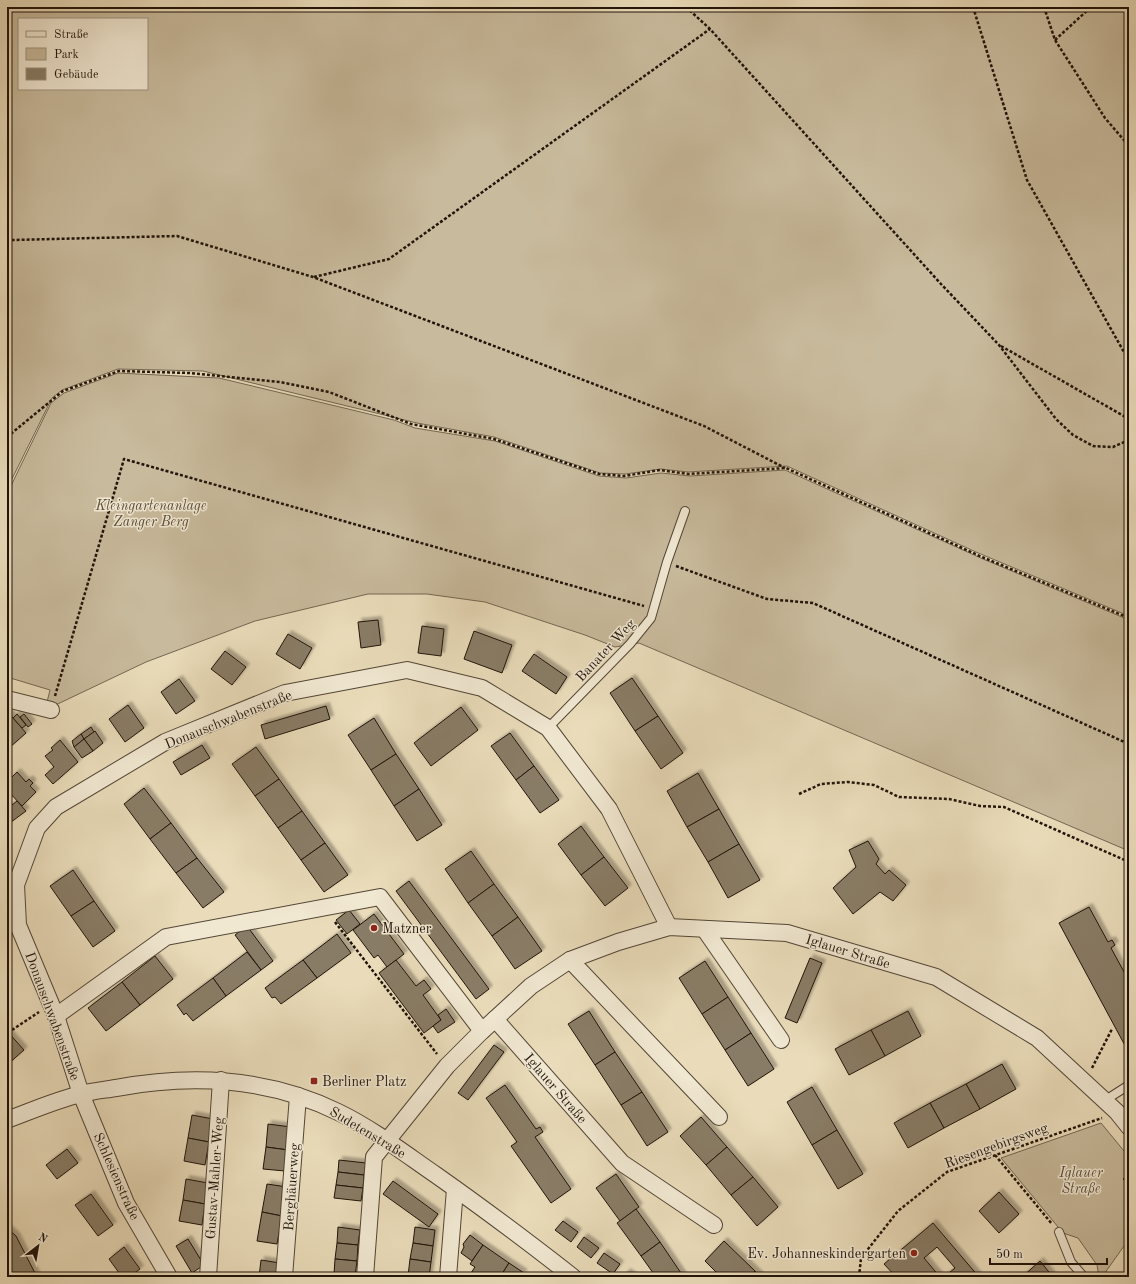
<svg xmlns="http://www.w3.org/2000/svg" width="1136" height="1284" viewBox="0 0 1136 1284" font-family="'Old Standard TT',serif">
  <style>
    .green { fill: #c8ba9c; stroke: #746753; fill-rule: evenodd }
    .building { fill: #897c66; stroke: #20140a; filter: url(#shadow) }
    .lines { fill: none; stroke-linecap: round; stroke-linejoin: round }
    .lane-casing { stroke: #524636; stroke-width: 10 }
    .street-casing { stroke: #524636; stroke-width: 18 }
    .path { stroke: #20140a; stroke-width: 2.5; stroke-dasharray: 3 2; stroke-linecap: butt }
    .lane { stroke: #f1e8d2; stroke-width: 8 }
    .street { stroke: #f1e8d2; stroke-width: 16 }
    .poi-dot { fill: #8f2418; stroke: #f1e8d2; stroke-width: 1.5 }
    .labels { text-anchor: middle; stroke-width: 3; stroke-linejoin: round; paint-order: stroke }
    .park-label { font-size: 14px; font-style: italic; fill: #5b4e3d; stroke: #f1e8d2 }
    .street-label { font-size: 14px; fill: #20140a; stroke: #f1e8d2 }
    .poi-label { font-size: 14px; fill: #20140a; stroke: #f1e8d2; text-anchor: start }
  </style>
  <defs>
    <filter id="shadow"><feDropShadow dx="3.5" dy="-3.5" stdDeviation="1" flood-color="#0004"/></filter>
  </defs>
  <rect width="100%" height="100%" fill="#eadcba"/>
  <filter id="stains"><feTurbulence type="fractalNoise" baseFrequency=".005" numOctaves="4"/><feColorMatrix values="0 0 0 0 .2 0 0 0 0 .09 0 0 0 0 .02 0 0 0 .5 -.17"/></filter>
  <radialGradient id="worn" r=".72"><stop offset=".6" stop-color="#630" stop-opacity="0"/><stop offset="1" stop-color="#630" stop-opacity=".3"/></radialGradient>
  <g class="green">
    <path d="M7 7H1129V616L976 552 787 466 688 472 661 469 625 474 600 473 494 437 417 423 203 371 118 369 62 390 52 398 7 489ZM19 19H147V89H19Z"/>
    <path d="M118 373 219 378 394 420 415 428 495 441 599 476 626 478 661 473 690 476 785 470 983 559 1129 620V851L639 643 615 647 585 635 485 602 427 594H368L255 621 146 662 45 710 50 690 7 677V494L51 403 64 393Z"/>
    <path d="M1101 1123 1129 1157V1239L1102 1277H1099L1097 1265 1078 1238 1063 1233 1001 1158Z"/>
  </g>
  <g class="building">
    <path d="M378 620 381 645 361 648 358 622Z"/>
    <path d="M422 626 444 629 441 656 418 653Z"/>
    <path d="M474 631 512 645 502 673 464 659Z"/>
    <path d="M288 634 312 648 300 669 276 654Z"/>
    <path d="M225 651 246 667 232 685 211 669Z"/>
    <path d="M534 654 567 677 556 694 522 671Z"/>
    <path d="M632 678 658 716 635 731 610 693Z"/>
    <path d="M179 679 195 701 176 714 161 692Z"/>
    <path d="M128 705 144 728 125 742 109 719Z"/>
    <path d="M326 706 330 719 265 739 261 725Z"/>
    <path d="M461 707 478 730 431 766 414 743Z"/>
    <path d="M8 712 26 733 9 748 7 745Z"/>
    <path d="M17 714 26 725 22 728 13 718Z"/>
    <path d="M24 714 32 724 28 727 20 717Z"/>
    <path d="M658 716 683 753 661 769 635 731Z"/>
    <path d="M374 718 396 754 371 770 348 735Z"/>
    <path d="M91 727 94 732 84 739 81 734Z"/>
    <path d="M95 731 103 743 93 751 84 739Z"/>
    <path d="M510 733 534 766 516 780 491 746Z"/>
    <path d="M81 734 84 739 74 747 72 741Z"/>
    <path d="M84 739 93 751 82 758 74 747Z"/>
    <path d="M60 740 78 762 53 784 45 775 54 767 45 756 53 750 51 748Z"/>
    <path d="M202 745 210 758 181 775 173 762Z"/>
    <path d="M256 747 279 779 255 796 232 764Z"/>
    <path d="M396 754 419 789 394 806 371 770Z"/>
    <path d="M534 766 559 800 540 813 516 780Z"/>
    <path d="M17 772 26 782 29 779 33 783 30 786 36 792 22 806 7 790V782Z"/>
    <path d="M698 773 719 809 687 827 667 791Z"/>
    <path d="M279 779 302 811 278 828 255 796Z"/>
    <path d="M144 788 171 823 150 839 124 804Z"/>
    <path d="M419 789 442 825 417 841 394 806Z"/>
    <path d="M17 801 26 811 7 825V809Z"/>
    <path d="M719 809 739 844 708 862 687 827Z"/>
    <path d="M302 811 325 843 301 860 278 828Z"/>
    <path d="M171 823 197 858 176 873 150 839Z"/>
    <path d="M581 826 604 857 581 875 558 844Z"/>
    <path d="M868 841 879 859 876 864 885 874 889 870 906 885 893 901 880 892 853 914 833 888 856 867 849 850Z"/>
    <path d="M325 843 348 875 324 892 301 860Z"/>
    <path d="M739 844 760 880 728 898 708 862Z"/>
    <path d="M471 851 494 884 468 903 445 869Z"/>
    <path d="M604 857 628 888 605 906 581 875Z"/>
    <path d="M197 858 224 892 203 908 176 873Z"/>
    <path d="M73 870 94 901 71 916 50 886Z"/>
    <path d="M409 881 489 989 476 999 396 891Z"/>
    <path d="M494 884 518 917 492 936 468 903Z"/>
    <path d="M94 901 115 931 93 947 71 916Z"/>
    <path d="M1089 907 1108 942 1112 940 1115 945 1111 948 1129 981V1053L1059 923Z"/>
    <path d="M349 910 360 924 347 934 336 920Z"/>
    <path d="M374 914 404 954 387 967 378 955 374 958 353 930Z"/>
    <path d="M518 917 542 951 515 969 492 936Z"/>
    <path d="M247 926 273 961 261 970 235 935Z"/>
    <path d="M337 934 351 953 317 978 303 960Z"/>
    <path d="M247 952 261 970 226 996 213 978Z"/>
    <path d="M155 956 173 979 140 1005 122 982Z"/>
    <path d="M810 958 822 963 797 1023 785 1018Z"/>
    <path d="M303 960 317 978 281 1004 275 997 272 998 265 988Z"/>
    <path d="M396 960 416 986 424 980 431 989 423 995 441 1020 424 1033 379 973Z"/>
    <path d="M705 961 728 997 702 1014 679 978Z"/>
    <path d="M213 978 226 996 193 1021 186 1013 184 1015 177 1005Z"/>
    <path d="M122 982 140 1005 106 1031 88 1008Z"/>
    <path d="M728 997 751 1033 725 1050 702 1014Z"/>
    <path d="M446 1009 455 1022 438 1033 433 1026 441 1020 438 1015Z"/>
    <path d="M589 1011 615 1052 595 1065 568 1024Z"/>
    <path d="M908 1011 921 1036 885 1056 871 1030Z"/>
    <path d="M871 1030 885 1056 849 1075 835 1049Z"/>
    <path d="M7 1031 24 1050 7 1065Z"/>
    <path d="M751 1033 774 1069 748 1086 725 1050Z"/>
    <path d="M494 1045 504 1052 468 1100 458 1093Z"/>
    <path d="M615 1052 642 1092 621 1105 595 1065Z"/>
    <path d="M1002 1064 1016 1089 980 1109 966 1084Z"/>
    <path d="M966 1084 980 1109 944 1128 930 1103Z"/>
    <path d="M505 1085 536 1129 540 1127 543 1132 535 1137 571 1189 551 1203 511 1146 517 1142 486 1098Z"/>
    <path d="M812 1087 837 1130 812 1145 787 1102Z"/>
    <path d="M642 1092 668 1132 647 1146 621 1105Z"/>
    <path d="M930 1103 944 1128 908 1148 894 1123Z"/>
    <path d="M192 1115 213 1119 209 1142 188 1138Z"/>
    <path d="M701 1117 727 1147 706 1165 680 1136Z"/>
    <path d="M268 1124 291 1127 288 1150 266 1147Z"/>
    <path d="M837 1130 863 1174 838 1189 812 1145Z"/>
    <path d="M188 1138 209 1142 205 1165 184 1161Z"/>
    <path d="M266 1147 288 1150 285 1171 263 1169Z"/>
    <path d="M727 1147 753 1177 731 1195 706 1165Z"/>
    <path d="M67 1149 78 1163 57 1179 46 1165Z"/>
    <path d="M339 1160 366 1163 364 1175 338 1172Z"/>
    <path d="M338 1172 364 1175 363 1188 336 1185Z"/>
    <path d="M616 1174 639 1207 620 1221 596 1188Z"/>
    <path d="M1128 1176 1129 1181 1127 1183 1123 1179Z"/>
    <path d="M753 1177 778 1207 757 1226 731 1195Z"/>
    <path d="M186 1179 208 1183 205 1204 183 1200Z"/>
    <path d="M393 1181 438 1214 429 1227 383 1194Z"/>
    <path d="M267 1184 287 1187 282 1216 262 1212Z"/>
    <path d="M336 1185 363 1188 361 1201 334 1198Z"/>
    <path d="M999 1192 1019 1214 999 1233 979 1211Z"/>
    <path d="M91 1194 113 1225 98 1236 75 1205Z"/>
    <path d="M183 1200 205 1204 202 1225 179 1221Z"/>
    <path d="M636 1209 660 1242 641 1256 617 1223Z"/>
    <path d="M262 1212 282 1216 277 1244 257 1241Z"/>
    <path d="M563 1221 578 1232 571 1242 555 1230Z"/>
    <path d="M933 1223 979 1277H944L955 1268 937 1247 924 1258 940 1277H896L884 1264Z"/>
    <path d="M338 1227 360 1230 358 1245 337 1243Z"/>
    <path d="M415 1227 435 1230 433 1246 413 1243Z"/>
    <path d="M7 1228 16 1236 37 1277H7Z"/>
    <path d="M470 1235 483 1245 472 1261 461 1253 464 1247 463 1244Z"/>
    <path d="M584 1237 599 1248 591 1258 577 1247Z"/>
    <path d="M188 1239 204 1265 192 1273 176 1246Z"/>
    <path d="M724 1241 755 1271 749 1277H721L705 1261Z"/>
    <path d="M660 1242 683 1276 681 1277H656L641 1256Z"/>
    <path d="M337 1243 358 1245 357 1261 335 1259Z"/>
    <path d="M413 1243 433 1246 431 1262 410 1259Z"/>
    <path d="M483 1245 509 1263 500 1277 469 1276 475 1267 470 1264Z"/>
    <path d="M124 1247 140 1269 129 1277H122L109 1259Z"/>
    <path d="M604 1253 620 1264 613 1274 597 1263Z"/>
    <path d="M335 1259 357 1261 355 1276 334 1274Z"/>
    <path d="M410 1259 431 1262 429 1277 408 1276Z"/>
    <path d="M261 1260 280 1263 278 1277H259Z"/>
    <path d="M1040 1261 1053 1277H1022Z"/>
    <path d="M509 1263 524 1273 519 1277H500Z"/>
    <path d="M755 1271 761 1277H749Z"/>
    <path d="M627 1272 634 1277H623Z"/>
  </g>
  <g class="lines">
    <defs>
      <g id="lane">
        <path d="M548 728 630 644 651 618 667 562 685 511"/>
        <path d="M1104 1101 1129 1085"/>
        <path d="M1059 1232 1071 1262 1084 1277"/>
      </g>
      <g id="street">
        <path d="M7 699 51 710"/>
        <path d="M705 930 781 1040"/>
        <path d="M570 960 719 1117"/>
        <path d="M56 1016 166 937 380 897 482 1031"/>
        <path d="M495 1019 622 1163 714 1225"/>
        <path d="M7 1120C31 1111 56 1100 81 1094 93 1091 104 1090 116 1088 192 1074 267 1077 338 1112 373 1129 404 1153 436 1175 483 1208 528 1242 573 1277"/>
        <path d="M169 1277 126 1203 81 1094 56 1016 18 925 16 885 37 828 56 807 165 742 285 693 407 670 482 688 548 728 609 809 669 927"/>
        <path d="M208 1277 221 1080"/>
        <path d="M284 1277 298 1096"/>
        <path d="M365 1277 374 1157 447 1066 482 1031 531 986 570 960 618 942 669 927 787 933 936 977 1037 1038 1117 1112 1129 1127"/>
        <path d="M448 1277 455 1189"/>
      </g>
    </defs>
    <use href="#lane" class="lane-casing"/>
    <use href="#street" class="street-casing"/>
    <g class="path">
      <path d="M686 7 710 29 941 284 999 345 1056 419 1073 435 1093 446 1113 447 1129 440"/>
      <path d="M973 7 1027 180 1129 361"/>
      <path d="M1044 7 1055 40 1105 118 1129 146"/>
      <path d="M1055 40 1091 7"/>
      <path d="M7 242 12 240 177 236 313 277 704 426 785 468"/>
      <path d="M314 277 389 259 710 29"/>
      <path d="M1001 346 1129 419"/>
      <path d="M7 437 63 391 119 371 190 373 280 382 329 392 411 424 494 439 599 474 624 476 660 470 688 474 786 468 982 557 1129 618"/>
      <path d="M676 566 767 599 813 603 1129 744"/>
      <path d="M55 696 124 459 644 606"/>
      <path d="M799 794 821 784 848 782 874 785 899 797 949 799 980 806 1004 807 1129 862"/>
      <path d="M335 922 437 1054"/>
      <path d="M12 1030 39 1012"/>
      <path d="M1092 1068 1112 1029"/>
      <path d="M995 1155 1052 1224"/>
      <path d="M859 1277 861 1258 898 1211 947 1172 1102 1118"/>
    </g>
    <use href="#lane" class="lane"/>
    <use href="#street" class="street"/>
  </g>
  <g class="poi-dot">
    <circle cx="374" cy="928" r="4"/>
    <rect x="310" y="1077" width="8" height="8" rx="2"/>
    <circle cx="914" cy="1253" r="4"/>
  </g>
  <g class="labels">
    <g class="park-label">
      <text x="151" y="510">Kleingartenanlage<tspan x="151" dy="16">Zanger Berg</tspan></text>
      <text x="1081" y="1177">Iglauer<tspan x="1081" dy="16">Straße</tspan></text>
    </g>
    <g class="street-label">
      <text transform="translate(605 650) rotate(-47)" y="5">Banater Weg</text>
      <text transform="translate(228 719) rotate(-22)" y="5">Donauschwabenstraße</text>
      <text transform="translate(848 951) rotate(17)" y="5">Iglauer Straße</text>
      <text transform="translate(53 1016) rotate(70)" y="5">Donauschwabenstraße</text>
      <text transform="translate(556 1088) rotate(49)" y="5">Iglauer Straße</text>
      <text transform="translate(368 1132) rotate(31)" y="5">Sudetenstraße</text>
      <text transform="translate(996 1145) rotate(-20)" y="5">Riesengebirgsweg</text>
      <text transform="translate(117 1176) rotate(66)" y="5">Schlesienstraße</text>
      <text transform="translate(214 1178) rotate(-86)" y="5">Gustav-Mahler-Weg</text>
      <text transform="translate(291 1187) rotate(-86)" y="5">Berghäuerweg</text>
    </g>
    <g class="poi-label">
      <text x="382" y="933">Matzner</text>
      <text x="322" y="1086">Berliner Platz</text>
      <text x="906" y="1258" text-anchor="end">Ev. Johanneskindergarten</text>
    </g>
  </g>
  <rect width="1136" height="1284" fill="none" stroke="#eadcba" stroke-width="24"/>
  <rect x="8" y="8" width="1120" height="1268" fill="none" stroke="#20140a" stroke-width="2"/>
  <rect x="12" y="12" width="1112" height="1260" fill="none" stroke="#20140a"/>
  <rect x="18" y="18" width="130" height="72" fill="#f1e8d2" stroke="#9d9382"/>
  <rect x="26" y="31" width="20" height="6" fill="#f1e8d2" stroke="#9d9382"/>
  <text x="54" y="38" font-size="12" fill="#20140a">Straße</text>
  <rect x="26" y="48" width="20" height="12" fill="#c8ba9c" stroke="#9d9382"/>
  <text x="54" y="58" font-size="12" fill="#20140a">Park</text>
  <rect x="26" y="68" width="20" height="12" fill="#897c66" stroke="#9d9382"/>
  <text x="54" y="78" font-size="12" fill="#20140a">Gebäude</text>
  <g transform="translate(38 1246) rotate(31)" stroke="#f1e8d2" stroke-width="3" paint-order="stroke">
  <path d="M0-3L7 15L0 10L-7 15Z" fill="#20140a"/>
  <text y="-6" font-size="11" font-weight="bold" text-anchor="middle" fill="#20140a">N</text>
  </g>
  <path d="M990 1258v6h117v-6" fill="none" stroke="#20140a" stroke-width="2"/>
  <text x="996" y="1258" font-size="12" fill="#20140a" stroke="#f1e8d2" stroke-width="3" paint-order="stroke">50 m</text>
  <rect width="100%" height="100%" filter="url(#stains)"/>
  <rect width="100%" height="100%" fill="url(#worn)"/>
</svg>
